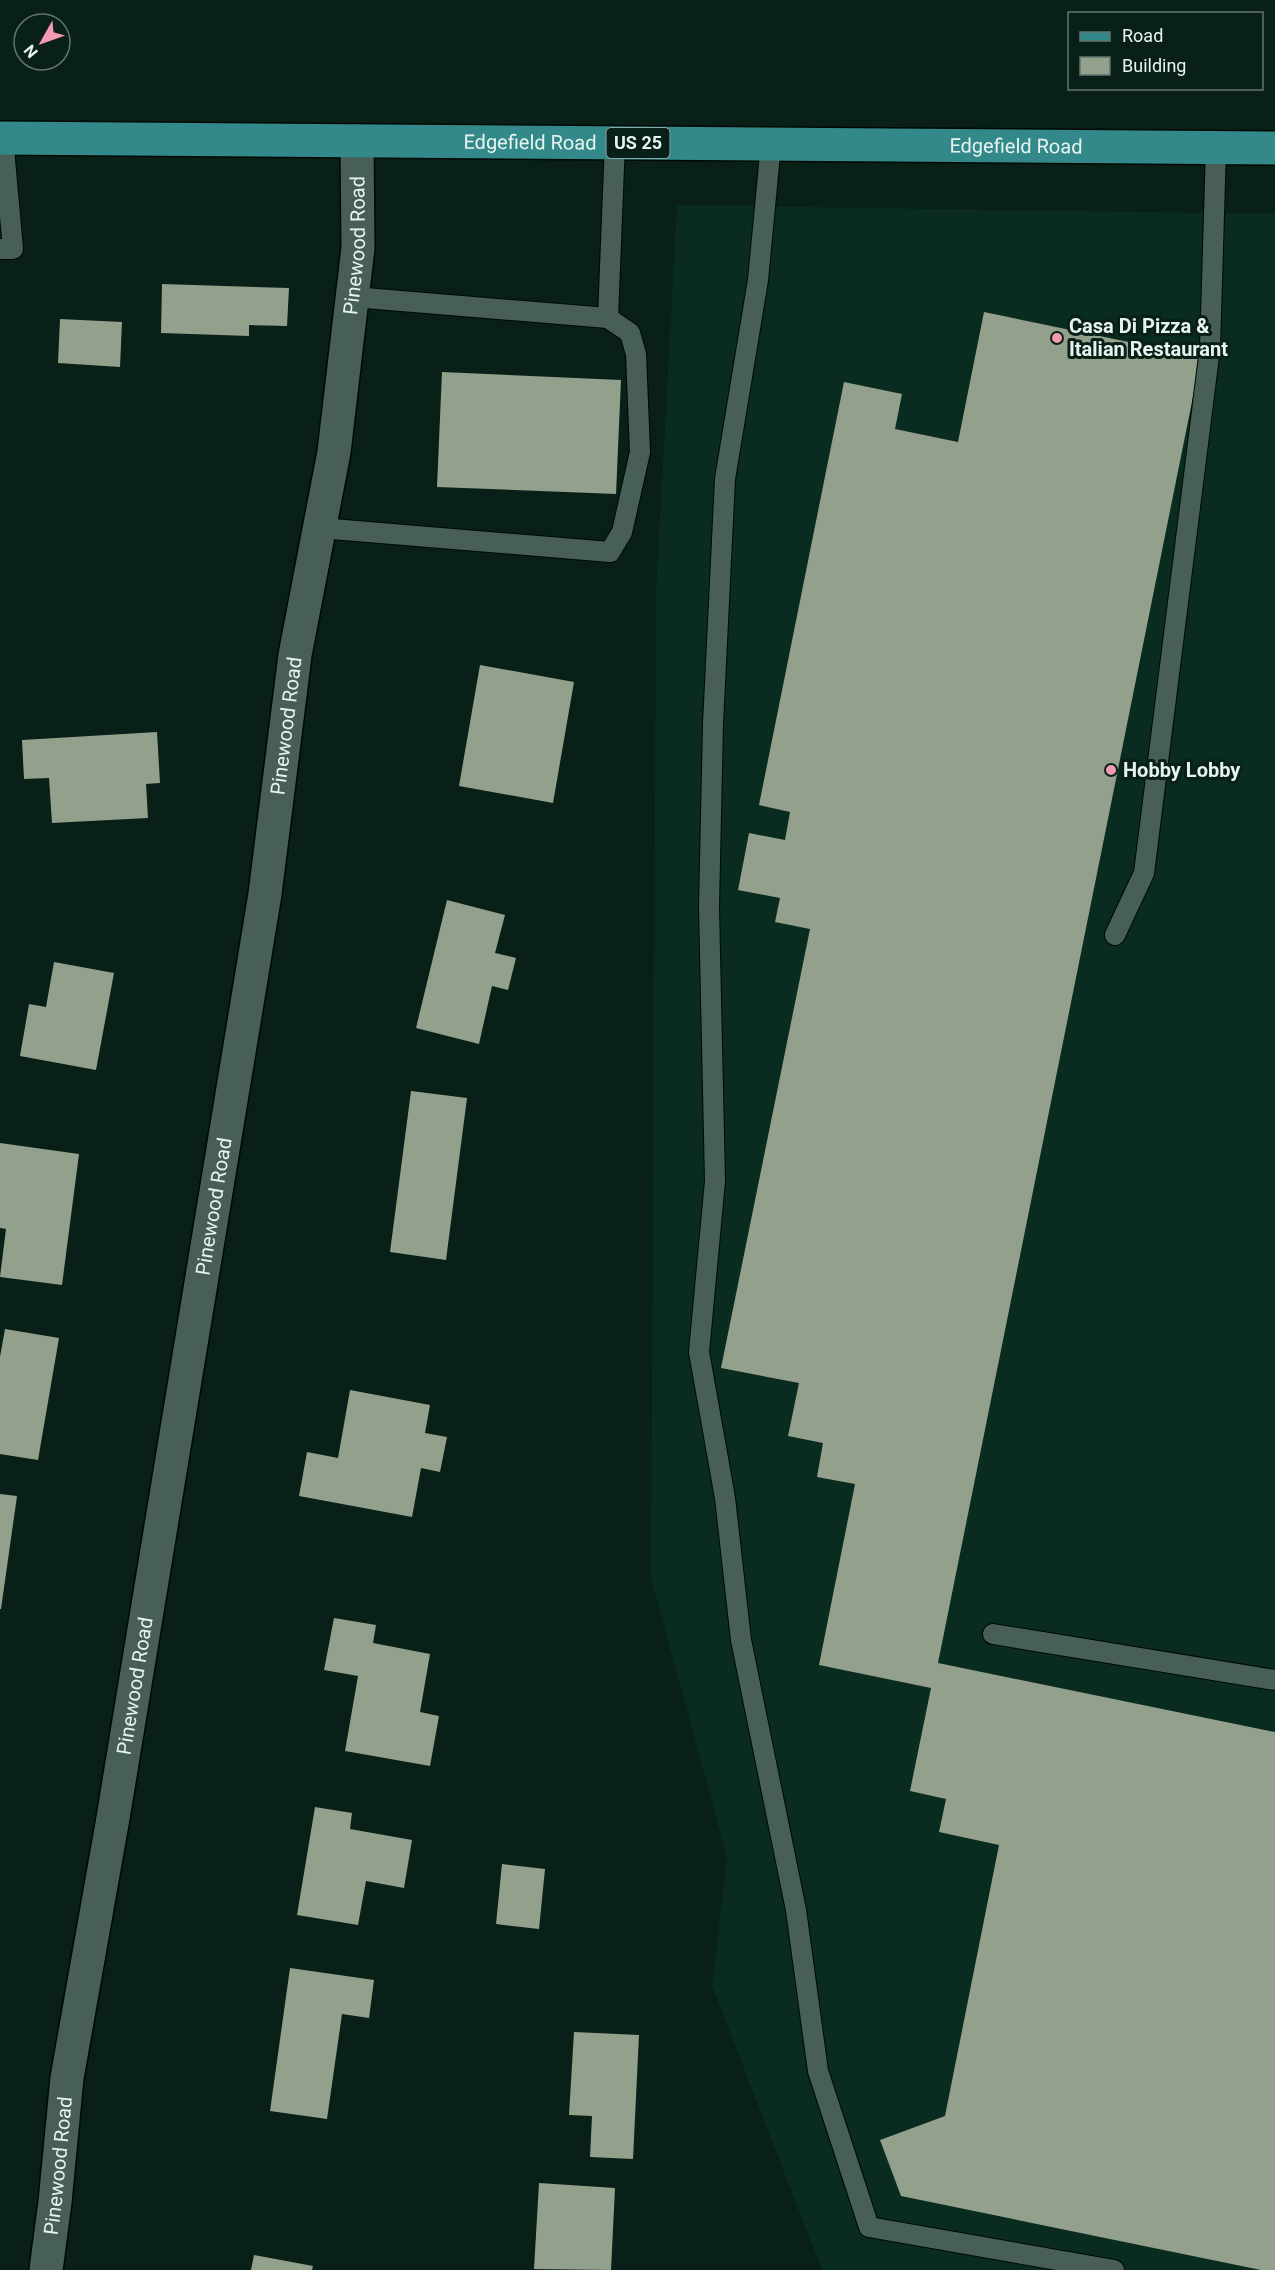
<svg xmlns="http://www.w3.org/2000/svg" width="1275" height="2270" viewBox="0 0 1275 2270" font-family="Roboto,sans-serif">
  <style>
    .built { fill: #0a2b20 }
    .building { fill: #93a08c }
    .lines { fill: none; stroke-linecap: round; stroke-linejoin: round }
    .lane-casing { stroke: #000904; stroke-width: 22 }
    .street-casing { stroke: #000904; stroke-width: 36 }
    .primary-casing { stroke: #000904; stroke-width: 36 }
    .lane { stroke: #475f56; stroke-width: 20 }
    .street { stroke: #475f56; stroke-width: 33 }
    .primary { stroke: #33898a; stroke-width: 33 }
    .poi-dot { fill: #f19ab1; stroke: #092018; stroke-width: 2 }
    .labels { text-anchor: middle; stroke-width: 6; stroke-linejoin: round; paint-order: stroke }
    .shield { fill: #092018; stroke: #a4b4ae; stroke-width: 1.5 }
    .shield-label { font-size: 18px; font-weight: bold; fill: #e7f4ee }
    .street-label { font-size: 20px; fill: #e7f4ee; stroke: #092018 }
    .poi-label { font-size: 20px; font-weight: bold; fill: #e7f4ee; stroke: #092018; text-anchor: start }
  </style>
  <rect width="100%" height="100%" fill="#092018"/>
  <path class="built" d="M677 205 1275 214V2270H822L712 1986 727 1857 651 1579 656 592Z"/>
  <g class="building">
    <path d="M162 284 289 288 287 326 249 325V336L161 333Z"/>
    <path d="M984 312 1201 357 938 1663 1275 1732V2270H1261L901 2196 880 2140 945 2116 999 1845 939 1832 946 1799 910 1791 931 1688 819 1665 855 1484 817 1477 823 1443 788 1436 799 1383 721 1368 810 929 775 922 780 898 738 890 749 833 785 840 790 812 759 805 844 382 902 394 895 429 958 442Z"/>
    <path d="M60 319 122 322 120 367 58 363Z"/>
    <path d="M442 372 621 380 616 494 437 487Z"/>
    <path d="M480 665 574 682 553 803 459 786Z"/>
    <path d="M157 732 160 783 146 784 148 818 52 823 49 778 24 779 22 740Z"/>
    <path d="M447 900 505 915 495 953 516 958 508 990 492 986 479 1044 416 1028Z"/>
    <path d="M54 962 114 973 96 1070 20 1056 29 1004 46 1007Z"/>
    <path d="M411 1091 467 1098 446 1260 390 1252Z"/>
    <path d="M0 1143 79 1154 62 1285 0 1277 6 1229 0 1228Z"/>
    <path d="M5 1329 59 1338 38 1460 0 1454V1357Z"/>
    <path d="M350 1390 430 1405 425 1433 447 1437 440 1472 421 1468 412 1517 299 1496 307 1452 338 1458Z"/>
    <path d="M0 1494 17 1496 1 1609H0Z"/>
    <path d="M334 1618 376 1625 373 1643 430 1654 420 1712 439 1716 430 1766 345 1751 358 1676 324 1670Z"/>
    <path d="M315 1807 352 1813 350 1829 412 1840 404 1888 366 1881 358 1925 297 1915Z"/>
    <path d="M502 1864 545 1869 539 1929 496 1924Z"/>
    <path d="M290 1968 374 1980 369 2018 342 2014 327 2119 270 2111Z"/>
    <path d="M574 2032 639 2035 633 2159 590 2157 592 2116 569 2115Z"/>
    <path d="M539 2183 615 2188 611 2270 534 2269Z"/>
    <path d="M254 2255 313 2266 312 2270H251Z"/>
  </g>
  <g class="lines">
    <defs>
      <g id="lane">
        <path d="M771 144 758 280 725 479 713 724 709 907 715 1181 699 1352 725 1498 741 1640 796 1910 818 2071 869 2227 1114 2270"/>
        <path d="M0 249H13L3 138"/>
        <path d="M353 297 608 318 615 142"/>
        <path d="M320 528 610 552 622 532 640 452 636 354 630 333 608 318"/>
        <path d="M1115 935 1144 873 1210 348 1216 148"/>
        <path d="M993 1634 1275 1680"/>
      </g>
      <g id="street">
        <path id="s1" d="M46 2270 55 2202 67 2078 113 1818 265 894 295 655 334 452 358 248 357 141"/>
      </g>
      <g id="primary">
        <path id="s2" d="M0 138 1275 148"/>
      </g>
    </defs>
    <use href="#lane" class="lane-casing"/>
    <use href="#street" class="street-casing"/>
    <use href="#primary" class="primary-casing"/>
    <use href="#lane" class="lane"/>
    <use href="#street" class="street"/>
    <use href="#primary" class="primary"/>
  </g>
  <g class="poi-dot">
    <circle cx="1057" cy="338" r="6"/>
    <circle cx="1111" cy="770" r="6"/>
  </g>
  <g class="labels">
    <rect class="shield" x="606.5" y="128" width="63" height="30" rx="4.5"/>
    <g class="shield-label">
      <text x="638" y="149">US 25</text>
    </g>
    <g class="street-label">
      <text dy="7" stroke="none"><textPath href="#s2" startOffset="530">Edgefield Road</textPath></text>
      <text dy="7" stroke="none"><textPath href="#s2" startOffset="1016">Edgefield Road</textPath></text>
      <text dy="7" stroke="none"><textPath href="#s1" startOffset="2049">Pinewood Road</textPath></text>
      <text dy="7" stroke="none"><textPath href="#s1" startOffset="1563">Pinewood Road</textPath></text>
      <text dy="7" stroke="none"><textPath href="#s1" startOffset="1077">Pinewood Road</textPath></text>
      <text dy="7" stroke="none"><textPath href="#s1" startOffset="591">Pinewood Road</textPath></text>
      <text dy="7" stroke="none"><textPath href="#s1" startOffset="105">Pinewood Road</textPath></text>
    </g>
    <g class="poi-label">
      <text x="1069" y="333">Casa Di Pizza &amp;<tspan x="1069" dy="23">Italian Restaurant</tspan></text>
      <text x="1123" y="777">Hobby Lobby</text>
    </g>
  </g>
  <rect x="1068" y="12" width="195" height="78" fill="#092018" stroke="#62756e" stroke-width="1.5"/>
  <rect x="1080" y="32" width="30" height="9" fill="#33898a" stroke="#62756e" stroke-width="1.5"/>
  <text x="1122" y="42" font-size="18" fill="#e7f4ee">Road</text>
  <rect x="1080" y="57" width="30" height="18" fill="#93a08c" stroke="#62756e" stroke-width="1.5"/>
  <text x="1122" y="72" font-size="18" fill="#e7f4ee">Building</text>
  <g transform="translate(42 42) rotate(230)"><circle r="28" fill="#092018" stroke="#62756e" stroke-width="1.5"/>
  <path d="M0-4.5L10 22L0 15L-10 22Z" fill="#f19ab1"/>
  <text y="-9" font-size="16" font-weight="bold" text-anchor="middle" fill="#e7f4ee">N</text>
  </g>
</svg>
